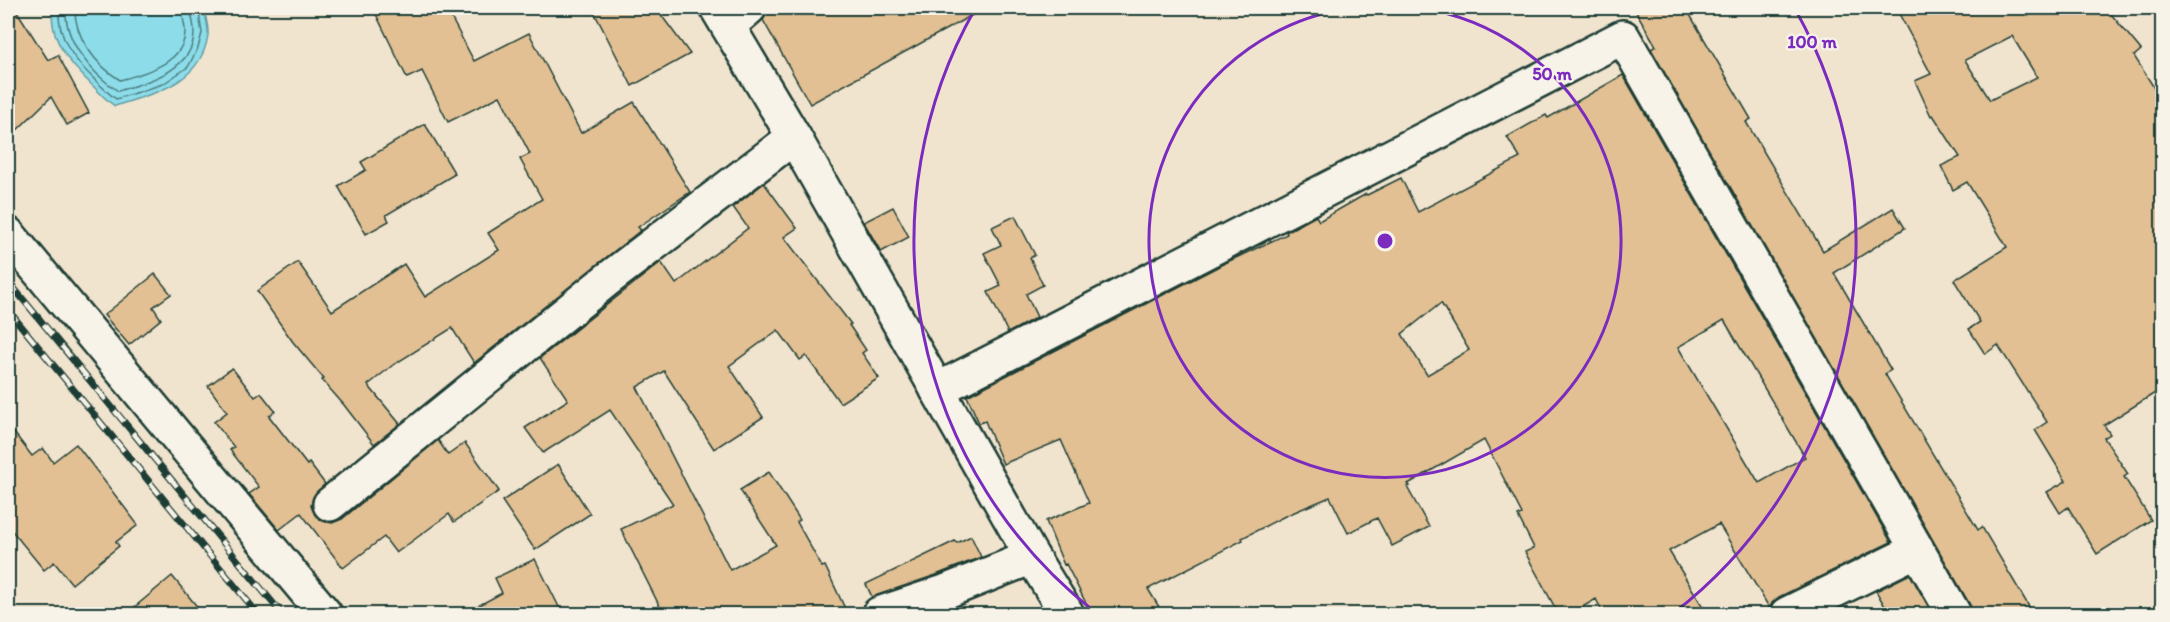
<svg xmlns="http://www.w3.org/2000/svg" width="2170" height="622" viewBox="0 0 2170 622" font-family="Itim,sans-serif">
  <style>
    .water { fill: #8ddcea; stroke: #619ca1; stroke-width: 1.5 }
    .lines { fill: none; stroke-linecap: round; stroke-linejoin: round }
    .shore { stroke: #4b7d7d; stroke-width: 1.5 }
    .building { fill: #e2c094; stroke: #1f3d34; stroke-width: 1.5; fill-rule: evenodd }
    .minor-casing { stroke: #1f3d34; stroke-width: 38 }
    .major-casing { stroke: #1f3d34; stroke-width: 38 }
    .minor { stroke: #f7f3e8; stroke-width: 33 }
    .major { stroke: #f7f3e8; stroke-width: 33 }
    .rail-casing { stroke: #1f3d34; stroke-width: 7 }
    .rail { stroke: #f7f3e8; stroke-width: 4.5; stroke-dasharray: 14; stroke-linecap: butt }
    .ring { fill: none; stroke: #7b2cbf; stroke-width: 3 }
    .centre { fill: #7b2cbf; stroke: #f7f3e8; stroke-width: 3 }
    .ring-label { font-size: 18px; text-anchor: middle; font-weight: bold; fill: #7b2cbf; stroke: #f7f3e8; stroke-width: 4.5; stroke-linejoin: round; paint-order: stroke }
  </style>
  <rect width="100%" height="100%" fill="#f1e4cf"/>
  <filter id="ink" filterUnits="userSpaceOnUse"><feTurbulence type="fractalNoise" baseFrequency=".0167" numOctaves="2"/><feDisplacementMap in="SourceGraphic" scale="12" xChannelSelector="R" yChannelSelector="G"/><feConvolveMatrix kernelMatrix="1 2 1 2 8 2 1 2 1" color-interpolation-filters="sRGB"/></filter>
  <g filter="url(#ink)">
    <path class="water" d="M53 8H204C205 16 209 27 208 35 201 84 154 93 115 106 107 101 101 94 94 87 72 66 48 40 53 8Z"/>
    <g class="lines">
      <g class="shore">
        <path d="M59 8C57 38 74 60 95 80 102 87 109 94 116 99L163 84 188 67 198 48 202 33 198 8"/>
        <path d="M66 8C64 41 91 73 118 91 147 82 195 70 194 31 194 23 191 15 190 8"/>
        <path d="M75 8C74 37 96 65 120 80 145 73 185 63 185 31 185 24 182 15 181 8"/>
      </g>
    </g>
    <g class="building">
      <path d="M8 8H15L48 60 58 55 89 113 67 125 51 97 8 139Z"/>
      <path d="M373 8H446L474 61 529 33 581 133 634 102 690 192 638 227 641 230 474 363 452 328 393 365 368 385 400 424 374 444 344 405 322 380 324 379 293 342 257 291 298 262 332 311 404 264 425 297 499 250 488 233 542 199 520 159 530 154 500 96 448 122 422 71 407 78Z"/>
      <path d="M592 8H656L690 54 632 86Z"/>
      <path d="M767 8H985L810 104 763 20 767 14Z"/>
      <path d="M1634 8H1686L1751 119 1746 122 1823 251 1893 208 1905 228 1834 273 1891 370 1885 374 1978 530 1982 527 2034 615H1973L1970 605 1651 49 1656 46Z"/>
      <path d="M1896 8H2106L2141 50 2134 56 2163 102V388L2104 425 2110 434 2104 438 2128 474 2124 477 2151 520 2097 554 2068 507 2060 513 2047 492 2066 481 2035 430 2047 422 1998 345 1985 354 1969 329 1980 322 1954 280 2007 247 1967 182 1953 190 1941 166 1960 157 1933 115 1931 116 1915 81 1931 74ZM2012 36 2037 77 1990 100 1965 60Z"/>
      <path d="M1623 75 1891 542 1779 597 1772 603 1770 609 1719 524 1669 551 1708 615H1604L1596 599 1569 615H1559L1525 552 1534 548 1518 516 1522 514 1484 440 1408 484 1410 486 1407 487 1429 527 1392 546 1377 518 1348 533 1330 497 1285 516 1242 538 1243 540 1148 589 1164 615H1092L1066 564 1064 565 1046 521 1089 503 1061 440 1003 464 985 421 979 423 967 396 1225 263 1287 234 1286 232 1316 216 1319 221 1366 194 1367 195 1401 178 1418 212 1520 158 1507 137 1546 115 1548 118ZM1441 303 1469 350 1427 375 1402 334ZM1724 320 1805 457 1759 483 1678 347Z"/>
      <path d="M425 124 455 174 386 215 389 221 366 234 338 186 366 170 361 162Z"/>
      <path d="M764 183 797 228 784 237 851 324 849 325 866 350 862 353 879 378 840 403 806 356 800 360 778 330 729 366 763 417 714 449 664 371 637 387 730 570 776 545 740 490 769 472 800 520 797 522 822 567 825 566 848 615H664L621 529 673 504 610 410 543 453 525 428 568 400 540 358 661 262 676 284 748 228 733 207Z"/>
      <path d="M893 207 909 237 881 252 864 222Z"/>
      <path d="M1015 216 1035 255 1030 258 1043 285 1026 294 1037 317 1008 333 988 292 1001 286 984 253 1001 245 992 227Z"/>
      <path d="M155 274 171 294 153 307 161 319 129 345 104 315Z"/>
      <path d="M232 368 255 397 261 393 275 411 269 416 307 465 309 463 325 484 313 497 311 506 315 515 323 521 332 523 342 519 438 440 448 455 465 443 499 491 454 522 449 514 396 553 384 537 343 568 301 513 279 530 249 494 259 487 230 450 234 447 214 422 227 412 208 386Z"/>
      <path d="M8 425 32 456 43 448 53 462 76 444 138 525 116 542 119 546 72 584 54 562 44 570 8 526Z"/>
      <path d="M558 464 590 514 535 550 502 501Z"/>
      <path d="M971 536 981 557 936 575 872 597 866 584 955 541 957 543Z"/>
      <path d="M535 559 563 615H461L502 593 495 578Z"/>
      <path d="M1910 574 1933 615H1890L1876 591Z"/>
      <path d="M172 576 204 615H125Z"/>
    </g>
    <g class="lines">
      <defs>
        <g id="minor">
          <path d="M728 26 749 8"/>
          <path d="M8 234 325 614"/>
          <path d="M937 390 1623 37 1954 614"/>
          <path d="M330 504 608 279 794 137"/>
          <path d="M879 614 942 593 1032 557"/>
          <path d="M1787 614 1917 550"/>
        </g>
        <path id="major" d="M717 8 794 137 1032 557 1067 614"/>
      </defs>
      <use href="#minor" class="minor-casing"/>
      <use href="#major" class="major-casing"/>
      <use href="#minor" class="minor"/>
      <use href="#major" class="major"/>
      <defs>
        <g id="rail">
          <path d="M8 281 282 614"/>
          <path d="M8 310 258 614"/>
        </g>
      </defs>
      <use href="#rail" class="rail-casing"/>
      <use href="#rail" class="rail"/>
    </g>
  </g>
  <g class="ring">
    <path d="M1420 8A236 236 0 1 1 1350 8"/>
    <path d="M1095 612A471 471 0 0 1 975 9M1795 9A471 471 0 0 1 1675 612"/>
  </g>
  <circle cx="1385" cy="241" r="9" class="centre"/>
  <g class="ring-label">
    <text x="1812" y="48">100 m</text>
    <text x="1552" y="80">50 m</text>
  </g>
  <rect width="2170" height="622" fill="none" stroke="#f7f3e8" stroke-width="30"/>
  <rect x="15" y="15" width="2140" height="592" fill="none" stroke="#1f3d34" stroke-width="2" filter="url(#ink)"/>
</svg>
